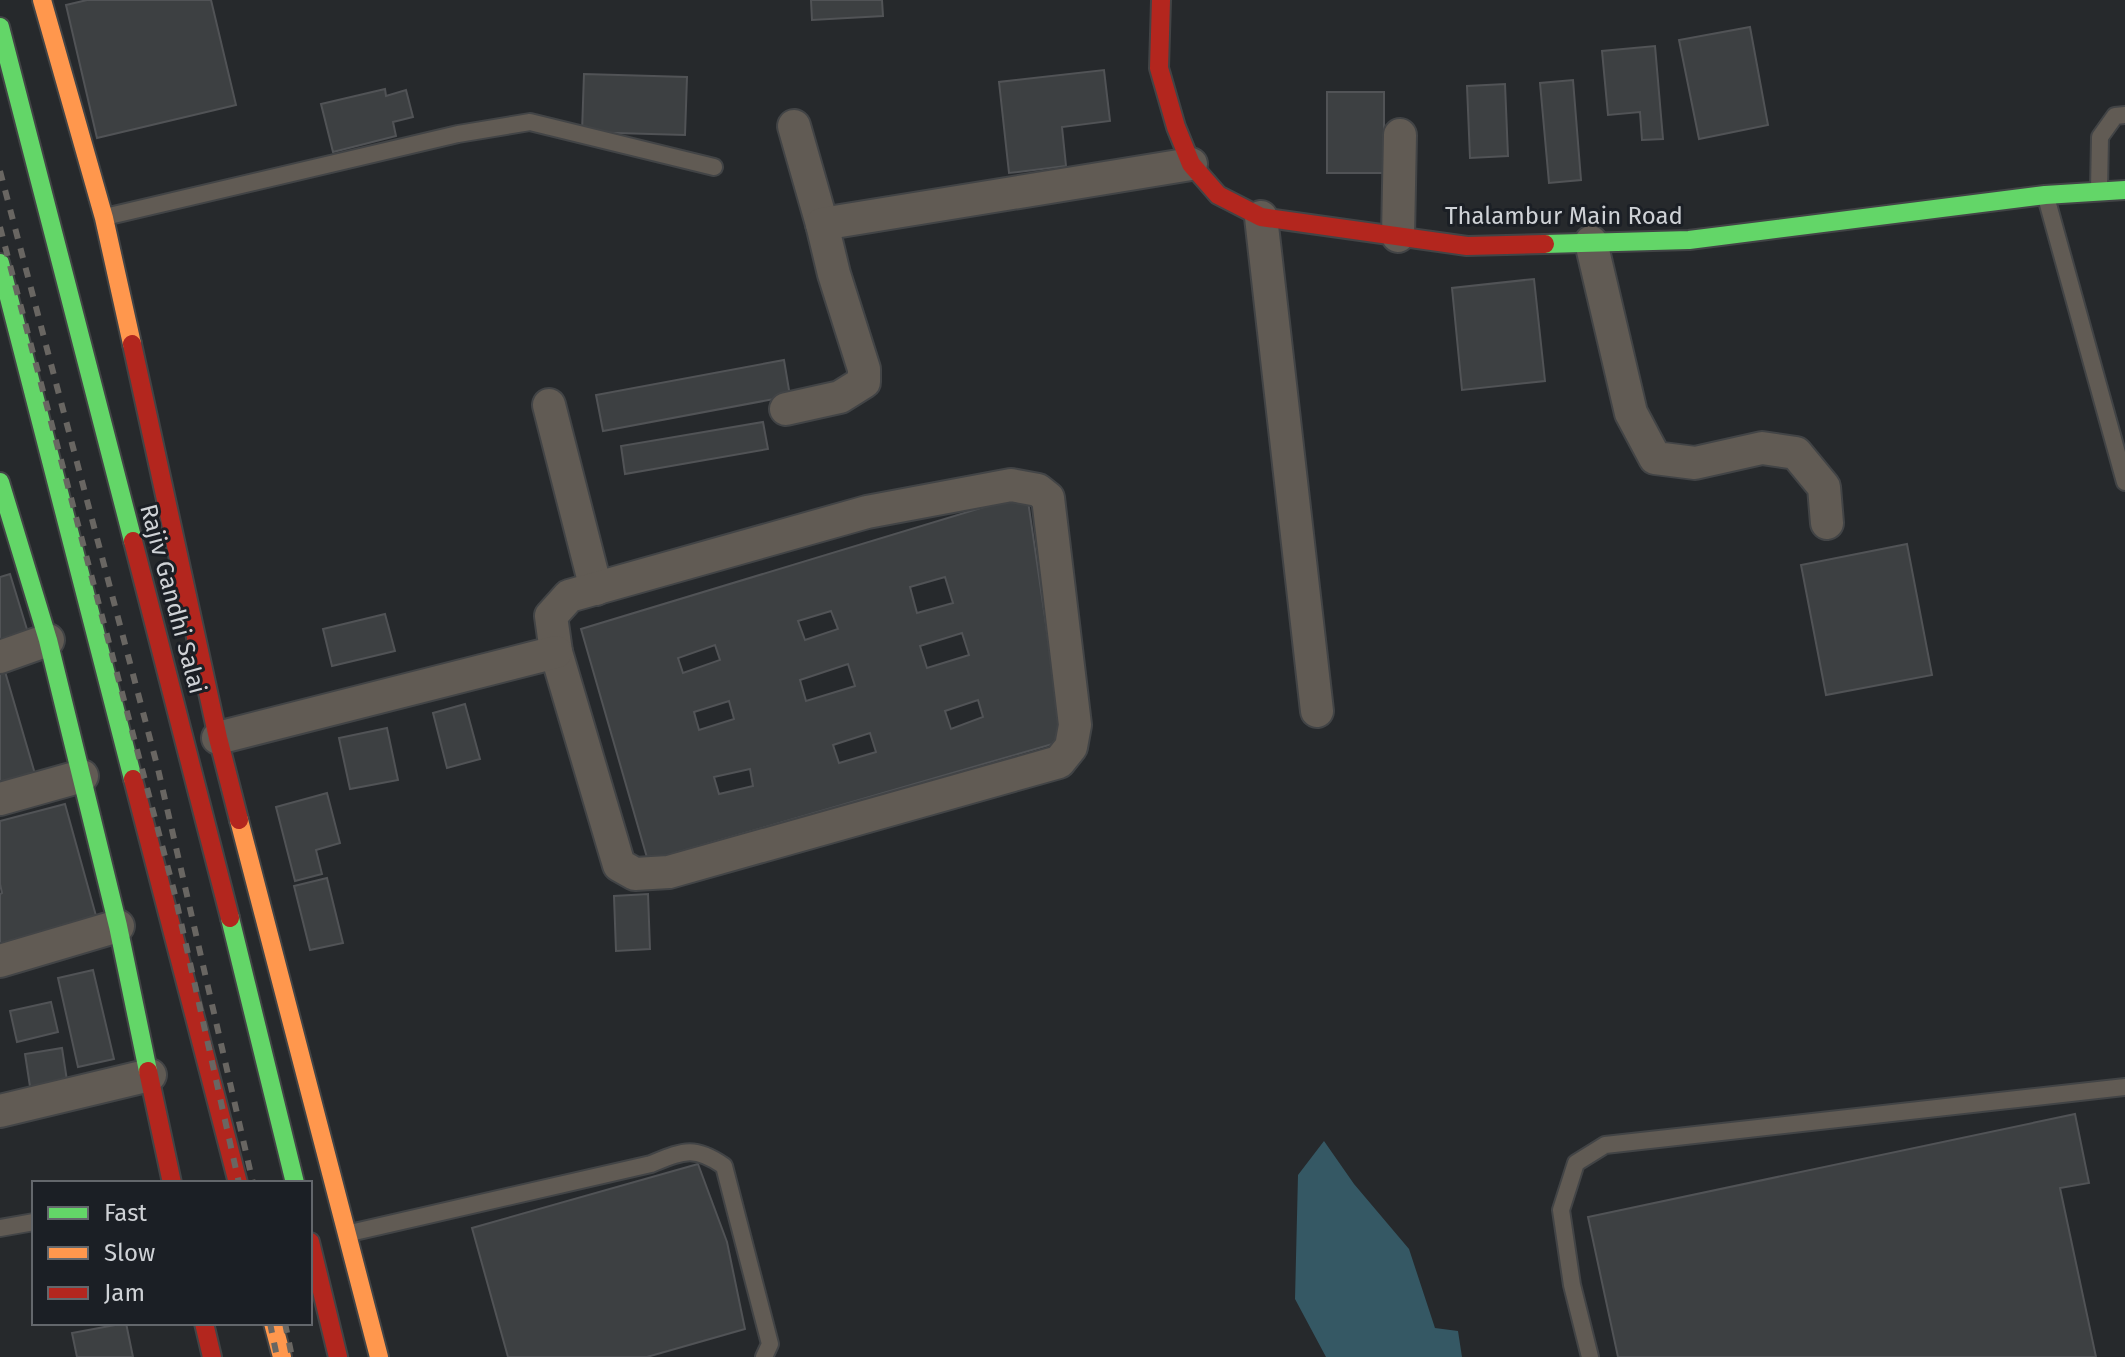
<svg xmlns="http://www.w3.org/2000/svg" width="2125" height="1357" viewBox="0 0 2125 1357" font-family="'Fira Sans',sans-serif">
  <style>
    .water { fill: #355864 }
    .building { fill: #3d4042; stroke: #515356; stroke-width: 2; fill-rule: evenodd }
    .lines { fill: none; stroke-linecap: round; stroke-linejoin: round }
    .lane-casing { stroke: #424446; stroke-width: 20 }
    .street-casing { stroke: #424446; stroke-width: 36 }
    .fast-casing { stroke: #424446; stroke-width: 22 }
    .slow-casing { stroke: #424446; stroke-width: 22 }
    .jam-casing { stroke: #424446; stroke-width: 22 }
    .lane { stroke: #615b54; stroke-width: 16 }
    .street { stroke: #615b54; stroke-width: 32 }
    .fast { stroke: #63d668; stroke-width: 18 }
    .slow { stroke: #ff974d; stroke-width: 18 }
    .jam { stroke: #b3261e; stroke-width: 18 }
    .rail { stroke: #696662; stroke-width: 6; stroke-dasharray: 10 10; stroke-linecap: butt }
    .labels { text-anchor: middle; stroke-width: 6; stroke-linejoin: round; paint-order: stroke }
    .street-label { font-size: 24px; fill: #cfd2d6; stroke: #1b1f25 }
  </style>
  <rect width="100%" height="100%" fill="#26292c"/>
  <path class="water" d="M1324 1141 1354 1184 1409 1249 1435 1328 1458 1331 1462 1357H1326L1295 1299 1298 1175Z"/>
  <g class="building">
    <path d="M87 0H211L236 105 97 138 66 5Z"/>
    <path d="M811 0H882L883 16 812 20Z"/>
    <path d="M1750 27 1768 125 1699 139 1679 40Z"/>
    <path d="M1655 46 1663 139 1642 140 1640 112 1608 115 1602 51Z"/>
    <path d="M1104 70 1110 121 1062 127 1066 166 1009 173 999 82Z"/>
    <path d="M584 74 687 77 685 135 582 132Z"/>
    <path d="M1573 80 1581 180 1549 183 1540 83Z"/>
    <path d="M1505 84 1508 156 1470 158 1467 86Z"/>
    <path d="M385 89 386 96 406 90 413 117 393 122 396 136 333 152 321 104Z"/>
    <rect x="1327" y="92" width="57" height="81"/>
    <path d="M1534 279 1545 381 1462 390 1452 288Z"/>
    <path d="M784 360 790 396 603 431 596 395Z"/>
    <path d="M763 422 768 449 625 474 621 446Z"/>
    <path d="M1027 494 1063 741 648 861 581 629ZM945 577 953 603 917 613 910 587ZM831 611 838 629 805 640 798 621ZM962 633 969 655 927 668 920 646ZM715 645 720 660 683 673 678 658ZM848 664 855 686 806 701 800 680ZM978 700 983 717 951 729 945 711ZM729 701 734 719 699 730 694 712ZM870 733 876 752 839 763 833 745ZM750 769 753 786 719 794 714 777Z"/>
    <path d="M1907 544 1932 675 1826 695 1801 565Z"/>
    <path d="M10 574 29 636 0 645V577Z"/>
    <path d="M385 614 395 651 332 666 323 629Z"/>
    <path d="M4 668 35 774 0 784V669Z"/>
    <path d="M465 704 480 759 447 768 433 713Z"/>
    <path d="M387 728 398 780 350 789 339 738Z"/>
    <path d="M327 793 340 843 316 850 322 874 295 881 276 807Z"/>
    <path d="M65 804 98 923 0 948V894L2 893 0 884V821Z"/>
    <path d="M327 878 343 943 310 950 294 886Z"/>
    <path d="M648 894 650 949 616 951 614 896Z"/>
    <path d="M93 970 114 1059 78 1067 58 978Z"/>
    <path d="M51 1002 58 1032 17 1042 10 1011Z"/>
    <path d="M62 1048 68 1087 31 1093 25 1054Z"/>
    <path d="M2075 1114 2089 1183 2060 1188 2096 1357H1618L1588 1217Z"/>
    <path d="M698 1164 727 1242 745 1329 647 1357H508L472 1228Z"/>
    <path d="M126 1323 133 1357H77L72 1333Z"/>
  </g>
  <g class="lines">
    <defs>
      <g id="lane">
        <path d="M2099 190 2100 137 2115 116 2125 115"/>
        <path d="M2046 197 2125 482"/>
        <path d="M105 217 458 134 530 122 714 167"/>
        <path d="M0 1228 34 1222"/>
        <path d="M350 1233 651 1164C683 1151 694 1145 724 1166L770 1344 764 1357"/>
        <path d="M1590 1357 1572 1285 1561 1210 1576 1163 1605 1145 2125 1087"/>
      </g>
      <g id="street">
        <path d="M794 126 822 224"/>
        <path d="M1261 217 1317 711"/>
        <path d="M1398 236 1400 135"/>
        <path d="M1591 242 1631 413 1655 458 1695 463 1762 448 1796 453 1824 487 1827 523"/>
        <path d="M549 405 596 589"/>
        <path d="M786 409 840 397 864 382V369L834 274 822 224 1191 164"/>
        <path d="M1011 485 1038 490 1048 498 1075 725 1071 747 1059 762 669 872 635 874 619 865 556 652 551 616 569 596 867 512Z"/>
        <path d="M0 657 48 640"/>
        <path d="M218 738 556 652"/>
        <path d="M0 799 82 776"/>
        <path d="M0 961 118 926"/>
        <path d="M0 1111 150 1075"/>
      </g>
      <g id="fast">
        <path d="M0 27 133 541"/>
        <path d="M1545 244 1689 240 2045 195 2125 190"/>
        <path d="M0 263 133 779"/>
        <path d="M0 482 48 640 118 926 148 1071"/>
        <path d="M230 918 295 1183"/>
      </g>
      <g id="slow">
        <path d="M42 0 104 218 132 344"/>
        <path d="M239 820 379 1357"/>
        <path d="M273 1323 282 1357"/>
      </g>
      <g id="jam">
        <path d="M1161 0 1159 68 1176 127 1191 164 1218 195 1261 217 1467 246 1545 244"/>
        <path d="M132 344 218 738 239 820"/>
        <path d="M133 541 230 918"/>
        <path d="M133 779 238 1183"/>
        <path d="M148 1071 172 1183"/>
        <path d="M310 1242 338 1357"/>
        <path d="M204 1323 212 1357"/>
      </g>
    </defs>
    <use href="#lane" class="lane-casing"/>
    <use href="#street" class="street-casing"/>
    <use href="#fast" class="fast-casing"/>
    <use href="#slow" class="slow-casing"/>
    <use href="#jam" class="jam-casing"/>
    <use href="#lane" class="lane"/>
    <use href="#street" class="street"/>
    <use href="#fast" class="fast"/>
    <use href="#slow" class="slow"/>
    <use href="#jam" class="jam"/>
    <g class="rail">
      <path d="M0 171 158 769 253 1183"/>
      <path d="M0 227 174 891 239 1183"/>
      <path d="M270 1323 277 1357"/>
      <path d="M285 1323 292 1357"/>
    </g>
  </g>
  <g class="labels">
    <g class="street-label">
      <text x="1564" y="224">Thalambur Main Road</text>
      <text transform="translate(173 599) rotate(75)" y="8">Rajiv Gandhi Salai</text>
    </g>
  </g>
  <rect x="32" y="1181" width="280" height="144" fill="#1b1f25" stroke="#63676c" stroke-width="2"/>
  <rect x="48" y="1207" width="40" height="12" fill="#63d668" stroke="#63676c" stroke-width="2"/>
  <text x="104" y="1221" font-size="24" fill="#cfd2d6">Fast</text>
  <rect x="48" y="1247" width="40" height="12" fill="#ff974d" stroke="#63676c" stroke-width="2"/>
  <text x="104" y="1261" font-size="24" fill="#cfd2d6">Slow</text>
  <rect x="48" y="1287" width="40" height="12" fill="#b3261e" stroke="#63676c" stroke-width="2"/>
  <text x="104" y="1301" font-size="24" fill="#cfd2d6">Jam</text>
</svg>
